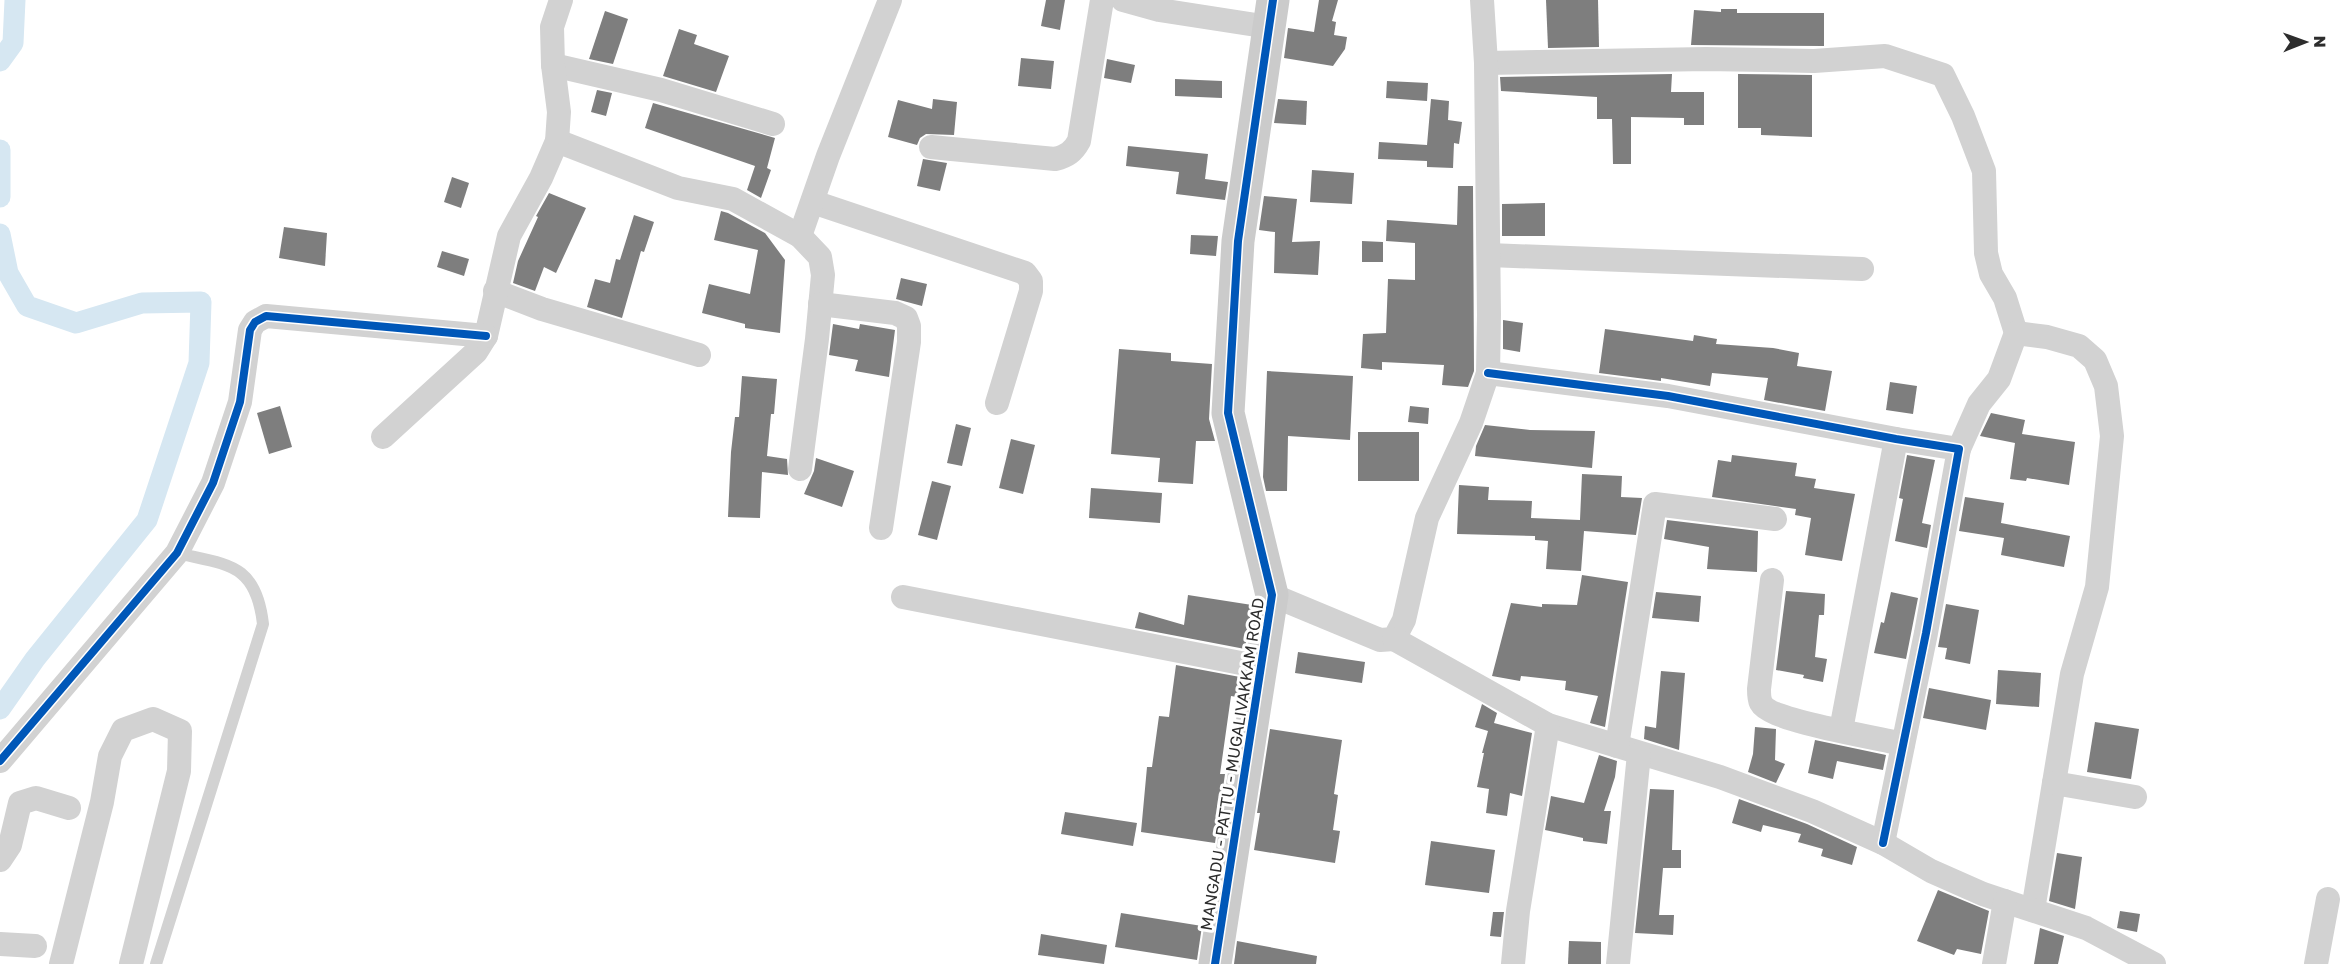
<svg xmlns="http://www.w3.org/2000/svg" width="2347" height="964" viewBox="0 0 2347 964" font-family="'Golos Text',sans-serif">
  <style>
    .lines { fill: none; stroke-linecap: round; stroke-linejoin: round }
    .canal { stroke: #d6e7f2; stroke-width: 21 }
    .building { fill: #7e7e7e }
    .lane { stroke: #d2d2d2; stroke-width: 12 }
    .street { stroke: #d2d2d2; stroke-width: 24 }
    .secondary { stroke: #cbcbcb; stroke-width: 33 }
    .cycleway-casing { stroke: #fff; stroke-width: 11 }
    .cycleway { stroke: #0057b8; stroke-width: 8 }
    .labels { text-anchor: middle; stroke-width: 6; stroke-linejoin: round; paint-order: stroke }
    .street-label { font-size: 16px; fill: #2d2d2d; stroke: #fff }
  </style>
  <rect width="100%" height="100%" fill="#fff"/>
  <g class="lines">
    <g class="canal">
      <path d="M0 61 13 43 15 0"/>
      <path d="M0 150V197"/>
      <path d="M0 234 8 273 27 306 76 323 142 303 201 302 199 363 147 520 35 659 0 709"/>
    </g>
  </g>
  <g class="building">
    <path d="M1046 0H1065L1060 30 1041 26Z"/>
    <path d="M1319 0H1338L1332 21 1336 22 1334 35 1347 37 1345 49 1333 66 1284 58 1288 28 1314 32Z"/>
    <path d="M1546 0H1598L1599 47 1548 48Z"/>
    <path d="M1721 9H1737V13H1824V46L1691 45 1694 10 1721 12Z"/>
    <path d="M605 11 628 19 613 64 589 59Z"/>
    <path d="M679 29 697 35 694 44 729 56 716 92 663 76Z"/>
    <path d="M1021 58 1054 61 1051 89 1018 86Z"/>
    <path d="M1107 59 1135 65 1131 83 1104 78Z"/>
    <path d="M1672 74 1671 92H1704V125H1684V118L1631 117V164H1613L1612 119H1597V97L1501 91 1500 77Z"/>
    <path d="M1738 74 1812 75V137L1761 135V128H1738Z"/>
    <path d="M1175 79 1222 81V98L1175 96Z"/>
    <path d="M1387 81 1428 83 1427 101 1386 98Z"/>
    <path d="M597 90 612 93 606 116 591 112Z"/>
    <path d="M933 99 957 102 954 135 926 134 920 138 917 145 888 137 898 100 932 109Z"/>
    <path d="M1278 99 1307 101 1306 125 1274 123Z"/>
    <path d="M1431 99 1449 101 1448 120 1462 122 1459 144 1454 143 1453 168 1427 167V161L1378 159 1379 142 1427 145Z"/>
    <path d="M653 103 775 138 767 168 771 170 761 198 747 190 755 166 645 128Z"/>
    <path d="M1128 146 1208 154 1205 179 1228 182 1225 200 1176 194 1179 172 1126 166Z"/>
    <path d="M923 159 947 163 940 191 917 186Z"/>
    <path d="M1312 170 1354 173 1352 204 1310 202Z"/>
    <path d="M452 177 469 183 461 208 444 202Z"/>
    <path d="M1458 186H1473L1474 371 1468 387 1442 385 1444 365 1382 362V370L1361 368 1363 334 1386 333 1388 279 1415 280V243L1386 241 1387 220 1457 225Z"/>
    <path d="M549 193 586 208 556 273 544 267 535 291 513 283 518 261 538 217 536 216Z"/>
    <path d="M1264 196 1297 199 1292 242 1320 241 1318 275 1274 273 1275 232 1259 230Z"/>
    <path d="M1545 203V236H1502V204Z"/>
    <path d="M721 211 728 213 765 233 785 260 780 333 745 328V324L702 313 709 284 750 294 758 250 714 240Z"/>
    <path d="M634 215 654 222 644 252 641 251 622 318 587 307 595 279 610 283 616 259 620 260Z"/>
    <path d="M284 227 327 233 325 266 279 258Z"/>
    <path d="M1191 235 1218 236 1216 256 1190 254Z"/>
    <path d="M1362 241 1383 242V262H1362Z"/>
    <path d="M442 251 469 259 464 276 437 267Z"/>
    <path d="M901 278 927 284 922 306 896 299Z"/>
    <path d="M1503 320 1523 323 1520 352 1503 349Z"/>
    <path d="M833 324 859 329 860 324 895 330 889 377 855 371 858 360 829 355Z"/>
    <path d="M1605 329 1693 341 1694 335 1717 339 1716 344 1773 348 1799 353 1797 366 1832 371 1825 411 1764 400 1768 378 1712 373 1710 386 1661 378V381L1599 373Z"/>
    <path d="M1119 349 1171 353V361L1212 364 1209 419 1215 441H1196L1193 484 1158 482 1160 458 1111 454Z"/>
    <path d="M1267 371 1353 376 1350 440 1288 436 1287 491H1266L1263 477Z"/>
    <path d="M742 376 777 379 774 414H771L767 456 787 459 788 475 762 472 760 518 728 517 731 452 735 417H739Z"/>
    <path d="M1890 382 1917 386 1913 414 1886 410Z"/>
    <path d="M280 406 292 447 269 454 257 413Z"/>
    <path d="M1410 406 1429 408 1428 424 1408 422Z"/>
    <path d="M1991 413 2025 420 2022 434 2075 442 2069 485 2027 478 2026 481 2010 479 2015 443 1980 436Z"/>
    <path d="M956 424 971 428 962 466 947 463Z"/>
    <path d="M1485 425 1530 430 1595 431 1592 468 1475 456 1476 446Z"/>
    <rect x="1358" y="432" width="61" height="49"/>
    <path d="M1011 439 1035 445 1023 494 999 488Z"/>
    <path d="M1732 455 1797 463 1795 476 1816 479 1814 488 1855 494 1842 561 1805 555 1811 518 1795 515 1796 509 1712 497 1718 460 1731 462Z"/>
    <path d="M1907 455 1935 460 1922 523 1931 525 1927 548 1895 541 1903 499 1899 498Z"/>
    <path d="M816 458 854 471 842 507 804 494 814 471Z"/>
    <path d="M1582 474 1622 476 1621 497 1642 498 1636 535 1584 531 1581 571 1546 569 1548 541 1535 540V536L1457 534 1459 485 1489 487 1488 500 1532 501 1531 518 1580 520Z"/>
    <path d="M932 481 951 486 937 540 918 535Z"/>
    <path d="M1091 488 1162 493 1160 523 1089 518Z"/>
    <path d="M1965 497 2004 503 2001 523 2070 536 2064 567 2001 555 2004 538 1959 531Z"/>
    <path d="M1667 520 1758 531 1757 572 1707 569 1709 547 1664 539Z"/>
    <path d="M1582 575 1628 582 1605 727 1590 723 1598 696 1565 690 1566 681 1521 676 1520 681 1492 676 1511 603 1542 607V604L1577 605Z"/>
    <path d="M1786 591 1825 594 1824 615H1819L1815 657 1827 659 1823 682 1803 678 1804 675 1776 670Z"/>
    <path d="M1656 592 1701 596 1699 622 1652 618Z"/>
    <path d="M1891 592 1918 598 1906 659 1874 653 1881 622 1884 623Z"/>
    <path d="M1188 595 1252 605 1245 649 1135 628 1139 612 1184 625Z"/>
    <path d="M1946 604 1979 610 1970 664 1945 659 1947 648 1938 647Z"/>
    <path d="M1298 652 1365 662 1362 683 1295 673Z"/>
    <path d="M1176 665 1240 677 1237 697 1231 696 1220 774H1225L1215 843 1141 832 1147 767H1152L1159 716 1169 717Z"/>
    <path d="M1998 670 2041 673 2039 707 1996 704Z"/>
    <path d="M1661 671 1685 673 1679 750 1644 739 1645 726 1656 728Z"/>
    <path d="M1929 688 1991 700 1986 730 1923 718Z"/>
    <path d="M1482 704 1497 713 1494 723 1532 733 1522 796 1510 793 1507 816 1486 813 1489 789 1477 787 1484 753H1482L1488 731 1475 727Z"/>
    <path d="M2095 722 2139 729 2131 779 2087 772Z"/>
    <path d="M1755 727 1776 729 1775 760 1785 764 1776 783 1748 772 1753 754Z"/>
    <path d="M1270 729 1342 740 1334 794 1338 795 1333 830 1340 831 1335 863 1254 850 1260 813H1257Z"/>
    <path d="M1815 740 1886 755 1883 770 1837 761 1833 779 1808 773Z"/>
    <path d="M1599 755 1617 761 1615 777 1604 811H1611L1607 844 1583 841V838L1545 830 1551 796 1584 803Z"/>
    <path d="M1650 789 1674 790 1672 850H1681V868H1663L1659 915H1674L1673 935 1635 933Z"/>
    <path d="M1739 799 1807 824 1857 847 1852 865 1821 856 1823 849 1798 842 1801 834 1763 825 1761 832 1732 823Z"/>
    <path d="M1065 812 1137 823 1133 846 1061 834Z"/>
    <path d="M1431 841 1495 850 1489 893 1425 885Z"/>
    <path d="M2057 853 2082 857 2075 909 2049 901Z"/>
    <path d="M1938 890 1989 911 1981 954 1957 949 1954 955 1917 941Z"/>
    <path d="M2120 911 2140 914 2137 932 2117 928Z"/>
    <path d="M1493 912H1504L1501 937 1490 936Z"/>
    <path d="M1121 913 1202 926 1197 960 1115 947Z"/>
    <path d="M2040 928 2064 936 2058 964H2034Z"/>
    <path d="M1041 934 1107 945 1104 964 1038 955Z"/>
    <path d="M1237 941 1317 956 1316 964H1234Z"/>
    <path d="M1569 941 1601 942V964H1568Z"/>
  </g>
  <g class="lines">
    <path class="lane" d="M156 964 263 624C256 563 228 565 177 553"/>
    <g class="street">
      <path d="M1123 0 1159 10 1269 27"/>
      <path d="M1486 63 1706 59 1814 61 1885 56 1943 75 1963 116 1984 171 1986 253 1991 274 2005 298 2016 333"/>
      <path d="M553 65 661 90 773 124"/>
      <path d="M557 141 678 188 733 199 800 236 820 257 823 275 817 339 800 469"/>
      <path d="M931 147 1055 159C1067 156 1073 152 1079 141L1102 0"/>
      <path d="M813 202 1025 273 1031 281V291L997 403"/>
      <path d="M800 236 828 156 890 0"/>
      <path d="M1489 255 1862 269"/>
      <path d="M495 291 542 309 699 355"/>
      <path d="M820 304 895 313 906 318 909 326V342L881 528"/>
      <path d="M1488 373 1668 396 1896 439 1959 449 1926 633 1883 843"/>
      <path d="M383 437 476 352 486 336 509 236 541 178 557 141 559 112 553 65 552 27 561 0"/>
      <path d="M1959 449 1979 404 1999 379 2016 333 2047 337 2079 346 2095 360 2106 386 2112 436 2097 587 2072 674 2033 910"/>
      <path d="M1772 580 1759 689C1759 692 1759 699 1761 703 1770 721 1879 738 1903 744"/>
      <path d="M1272 595 1380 640 1394 639 1404 620 1427 518 1471 423 1488 373 1489 315 1486 63 1482 0"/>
      <path d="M903 597 1261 667"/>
      <path d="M1394 639 1548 725 1720 777 1812 811 1883 843 1931 871 1983 894 2086 928 2154 964"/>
      <path d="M1841 730 1896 439"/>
      <path d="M1617 746 1655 504 1775 519"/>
      <path d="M0 761 177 553 213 483 240 402 250 330 255 322 266 316 486 336"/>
      <path d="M2054 783 2135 797"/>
      <path d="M0 860 10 845 20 803 36 798 69 808"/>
      <path d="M0 944 35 946"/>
      <path d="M61 964 102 802 110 756 123 730 153 719 180 731 179 771 131 964"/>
      <path d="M1513 964 1518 911 1548 725"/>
      <path d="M1618 964 1639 754"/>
      <path d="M1994 964 2005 901"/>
      <path d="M2316 964 2328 899"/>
    </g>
    <path class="secondary" d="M1215 964 1272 595 1228 413 1238 241 1273 0"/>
    <defs>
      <g id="cycleway">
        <path d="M1488 373 1668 396 1896 439 1959 449 1926 633 1883 843"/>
        <path d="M0 761 177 553 213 483 240 402 250 330 255 322 266 316 486 336"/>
        <path d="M1215 964 1272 595 1228 413 1238 241 1273 0"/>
      </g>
    </defs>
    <use href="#cycleway" class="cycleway-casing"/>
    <use href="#cycleway" class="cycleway"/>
  </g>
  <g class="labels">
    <g class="street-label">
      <text transform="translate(1232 764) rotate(-81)" y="6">MANGADU - PATTU - MUGALIVAKKAM ROAD</text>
    </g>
  </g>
  <g transform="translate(2305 42) rotate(89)" stroke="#ffffff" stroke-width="4.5" paint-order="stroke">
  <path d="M0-4.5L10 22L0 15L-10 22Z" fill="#2d2d2d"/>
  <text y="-9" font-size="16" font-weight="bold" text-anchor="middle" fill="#2d2d2d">N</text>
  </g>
</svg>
